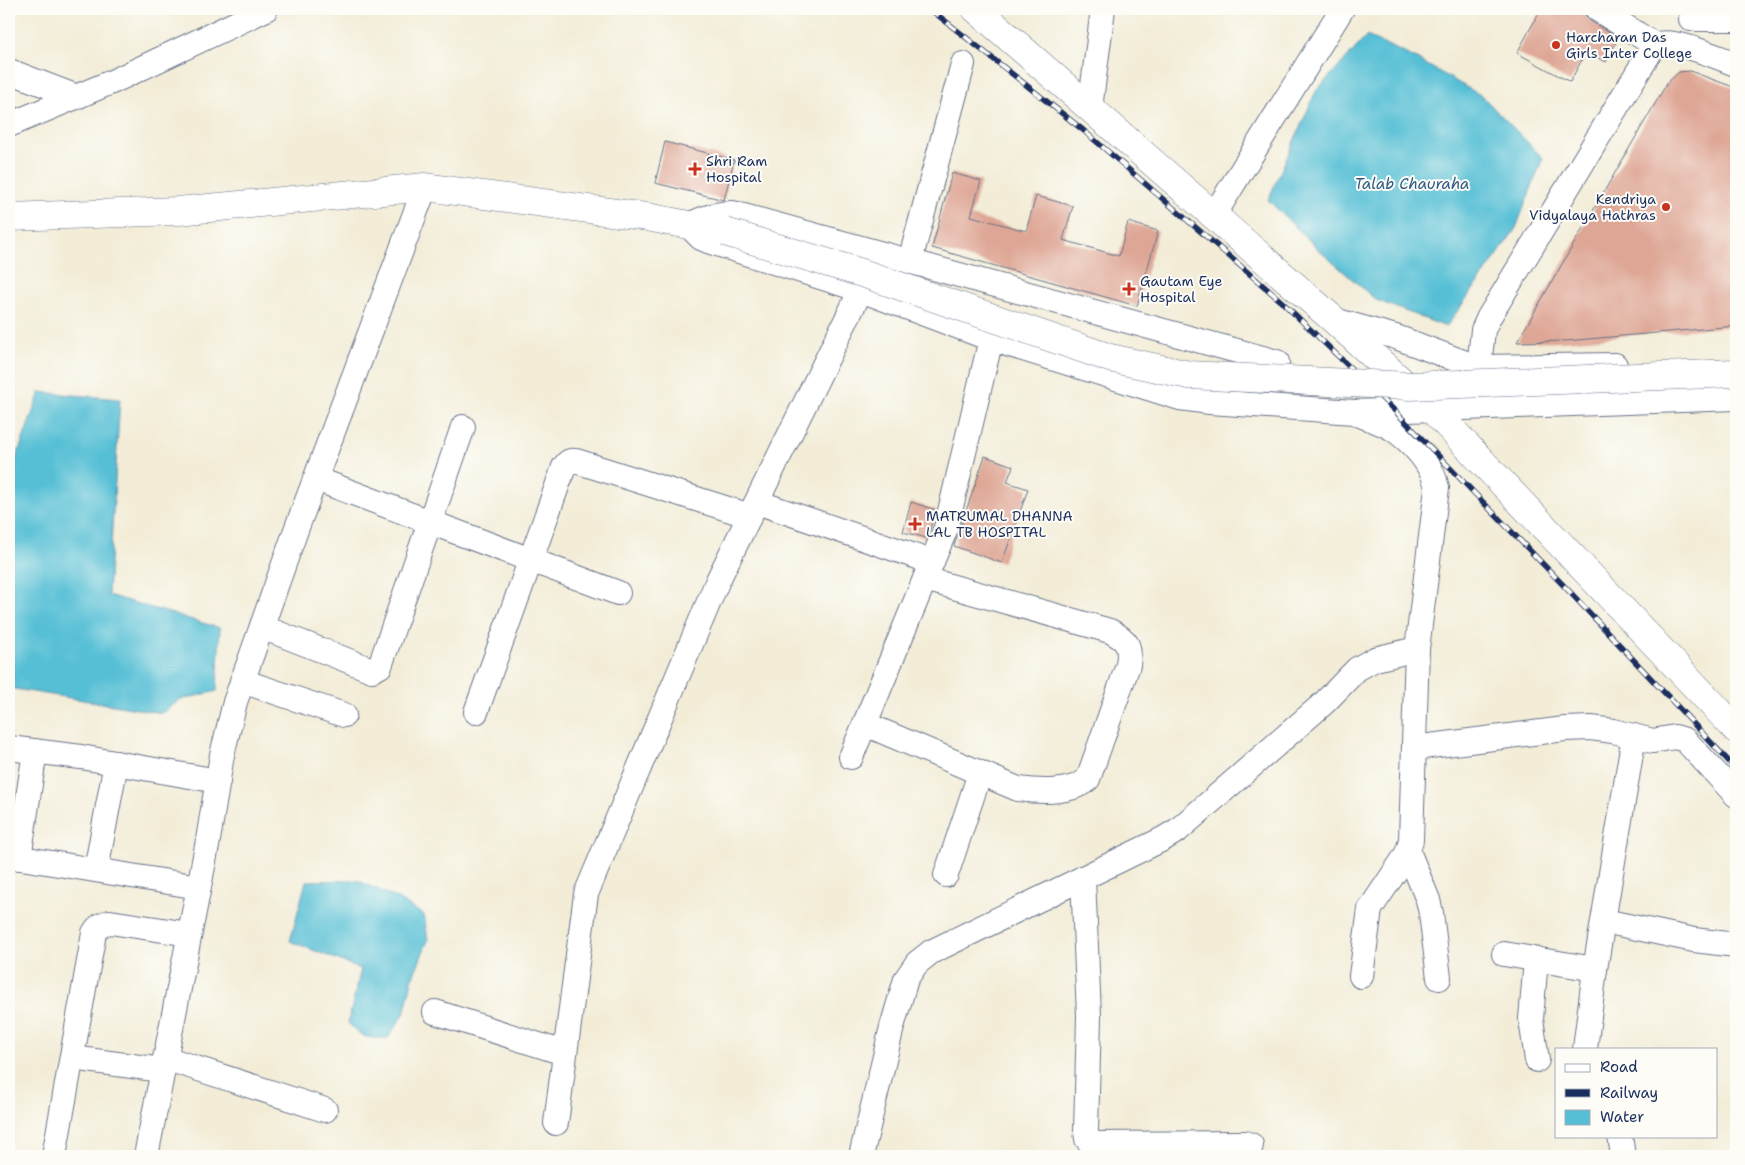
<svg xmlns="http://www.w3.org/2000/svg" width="1745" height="1165" viewBox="0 0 1745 1165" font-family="'Shantell Sans',sans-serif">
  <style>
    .water { fill: #57bfd5; stroke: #39779a }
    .building { fill: #dea694 }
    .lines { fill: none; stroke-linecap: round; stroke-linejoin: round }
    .minor-casing { stroke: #677289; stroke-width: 26 }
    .major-casing { stroke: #677289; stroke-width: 29 }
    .highway-casing { stroke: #677289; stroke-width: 29 }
    .minor { stroke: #fff; stroke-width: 24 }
    .major { stroke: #fff; stroke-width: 28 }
    .highway { stroke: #fff; stroke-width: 28 }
    .rail-casing { stroke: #1b2f5e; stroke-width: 5.5 }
    .rail { stroke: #fdfcf7; stroke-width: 4; stroke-dasharray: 11; stroke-linecap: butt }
    .major-bridge-casing { stroke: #677289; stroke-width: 29; stroke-linecap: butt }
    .major-bridge { stroke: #fff; stroke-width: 28 }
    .poi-dot { fill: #c8321e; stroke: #fdfcf7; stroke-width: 2 }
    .labels { text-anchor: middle; stroke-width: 4; stroke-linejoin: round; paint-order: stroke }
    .poi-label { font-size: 14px; fill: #1b2f5e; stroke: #fdfcf7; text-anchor: start }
    .water-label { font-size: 15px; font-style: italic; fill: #2d5a82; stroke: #fdfcf7 }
  </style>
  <rect width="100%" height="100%" fill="#fdfcf7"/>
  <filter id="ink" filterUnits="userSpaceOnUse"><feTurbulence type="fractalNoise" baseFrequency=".02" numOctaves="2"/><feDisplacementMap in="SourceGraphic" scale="10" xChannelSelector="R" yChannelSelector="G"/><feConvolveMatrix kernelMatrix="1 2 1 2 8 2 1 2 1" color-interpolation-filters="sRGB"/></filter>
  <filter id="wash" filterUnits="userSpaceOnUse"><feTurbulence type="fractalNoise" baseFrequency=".0096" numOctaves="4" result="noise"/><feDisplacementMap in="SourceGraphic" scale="20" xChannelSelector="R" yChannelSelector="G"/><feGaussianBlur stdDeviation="1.12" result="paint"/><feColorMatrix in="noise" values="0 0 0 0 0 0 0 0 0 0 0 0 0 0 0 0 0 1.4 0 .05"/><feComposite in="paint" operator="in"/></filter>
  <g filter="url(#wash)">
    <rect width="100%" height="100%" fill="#f3edd8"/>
    <g class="water">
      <path d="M1367 36 1413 57 1482 96 1543 158 1516 228 1490 266 1446 327 1376 300 1321 252 1268 200 1316 91Z"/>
      <path d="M40 392 120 399 108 595 220 628 217 691 180 700 162 713 9 688V478Z"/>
      <path d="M357 880 396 898 424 915 428 940 413 977 404 1014 388 1038C368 1039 361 1038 348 1023L361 969 290 941 306 881Z"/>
    </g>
    <g id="blocks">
      <g class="building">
        <path d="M1541 9H1576L1584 13 1590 21 1618 38 1606 62 1586 52 1570 82 1517 53Z"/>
        <path d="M1690 71 1736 88V326L1565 341 1517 342 1667 83 1679 72Z"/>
        <path d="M665 142 734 160 724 200 655 183Z"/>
        <path d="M952 173 981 181 971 216 1026 231 1036 196 1073 206 1063 240 1119 256 1128 222 1158 231 1137 306 932 248Z"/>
        <path d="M985 456 1013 466 1007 482 1028 489 1002 563 954 546Z"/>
        <path d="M911 502 936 510 927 538 903 532Z"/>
      </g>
    </g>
  </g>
  <g filter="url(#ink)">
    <use href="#blocks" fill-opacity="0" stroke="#677289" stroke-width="1"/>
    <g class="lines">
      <defs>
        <g id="minor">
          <path d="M1597 9 1655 45"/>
          <path d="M1691 19H1736"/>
          <path d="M9 71 77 97"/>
          <path d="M1090 108 1103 9"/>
          <path d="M9 125 114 81 266 9"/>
          <path d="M1214 215 1342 9"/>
          <path d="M910 261 963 64"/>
          <path d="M861 290 991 339 1180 398 1210 402 1354 412 1736 398"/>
          <path d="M1334 320 1396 337 1471 365 1479 367 1615 365"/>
          <path d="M1479 367 1483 330 1489 317 1650 52C1652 48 1654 45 1659 44 1676 39 1719 58 1736 64"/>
          <path d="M1360 415C1371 419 1383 423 1393 429 1412 442 1433 465 1437 488L1417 649 1411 840 1408 851 1403 860 1370 909 1361 976"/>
          <path d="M316 479 618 593"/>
          <path d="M757 502 932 562"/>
          <path d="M262 627 372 670 380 666 463 427"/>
          <path d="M242 681 344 715"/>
          <path d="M476 712 564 467C568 461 570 460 576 461L750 516"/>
          <path d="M865 724 1018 789C1040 792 1071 794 1088 779L1128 665C1131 645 1127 640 1110 631L925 579"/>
          <path d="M9 748 81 757 218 781"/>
          <path d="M1414 748 1565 729 1591 728 1613 731 1653 741 1675 737 1685 740 1736 795"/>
          <path d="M851 757 946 528 991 339"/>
          <path d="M1408 851 1428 900 1431 913 1439 978"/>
          <path d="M9 856 199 887"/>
          <path d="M19 858 35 751"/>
          <path d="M96 870 116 763"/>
          <path d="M946 875 980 773"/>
          <path d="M1083 878 1089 1016 1086 1131 1087 1139 1092 1144 1245 1143 1251 1145 1248 1156"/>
          <path d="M1604 921 1694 940 1736 945"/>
          <path d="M1504 954 1595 969"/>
          <path d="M1536 959 1531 1019 1537 1060"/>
          <path d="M435 1012 564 1053"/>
          <path d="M1585 1049 1595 969 1634 736"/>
          <path d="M72 1058 162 1070"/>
          <path d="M165 1058 325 1110"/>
          <path d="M556 1123 586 894 718 580 861 290 708 241 701 238 688 225C704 218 716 213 733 213L1277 362"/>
          <path d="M1620 1136 1623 1156"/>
          <path d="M54 1156 94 933C98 926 102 924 110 922L189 934"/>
          <path d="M146 1156 207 846 222 755 235 702 296 530 425 187"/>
          <path d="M861 1156 892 1027 906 979 917 963 931 952 1163 839 1178 830 1324 703 1357 669 1375 659 1417 649"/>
        </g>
        <path id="major" d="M9 217 178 211 425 187 647 217 725 232"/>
        <path id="highway" d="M976 9 1334 320 1433 410 1736 729"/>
      </defs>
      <use href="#minor" class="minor-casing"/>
      <use href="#major" class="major-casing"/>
      <use href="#highway" class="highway-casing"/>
      <use href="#minor" class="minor"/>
      <use href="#major" class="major"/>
      <use href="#highway" class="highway"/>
      <defs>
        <path id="rail" d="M930 9 1083 130 1281 301 1395 411 1568 590 1736 769"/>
      </defs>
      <use href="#rail" class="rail-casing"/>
      <use href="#rail" class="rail"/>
      <defs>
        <path id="major-bridge" d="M725 232 862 273 1110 358 1189 375 1410 386 1736 373"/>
      </defs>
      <use href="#major-bridge" class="major-bridge-casing"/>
      <use href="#major-bridge" class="major-bridge"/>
    </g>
  </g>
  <g class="poi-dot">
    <circle cx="1556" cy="45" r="5"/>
    <path d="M692.5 161.5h5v5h5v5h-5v5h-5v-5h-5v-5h5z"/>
    <circle cx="1666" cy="207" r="5"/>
    <path d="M1126.5 281.5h5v5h5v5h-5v5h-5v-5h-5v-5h5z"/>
    <path d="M912.5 516.5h5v5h5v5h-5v5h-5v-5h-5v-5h5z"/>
  </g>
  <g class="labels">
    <g class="poi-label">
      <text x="1566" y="42">Harcharan Das<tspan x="1566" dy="16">Girls Inter College</tspan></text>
      <text x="706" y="166">Shri Ram<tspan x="706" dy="16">Hospital</tspan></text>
      <text x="1656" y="204" text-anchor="end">Kendriya<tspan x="1656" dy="16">Vidyalaya Hathras</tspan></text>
      <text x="1140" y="286">Gautam Eye<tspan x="1140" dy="16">Hospital</tspan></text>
      <text x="926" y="521">MATRUMAL DHANNA<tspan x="926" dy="16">LAL TB HOSPITAL</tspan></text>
    </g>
    <g class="water-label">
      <text x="1412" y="189">Talab Chauraha</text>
    </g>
  </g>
  <rect width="1745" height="1165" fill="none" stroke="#fdfcf7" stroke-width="30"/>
  <rect x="1555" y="1048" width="162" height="90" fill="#fdfcf7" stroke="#a3aaba"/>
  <rect x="1565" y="1064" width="25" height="8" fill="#ffffff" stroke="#a3aaba"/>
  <text x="1600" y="1072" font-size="15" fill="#1b2f5e">Road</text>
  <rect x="1565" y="1089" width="25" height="8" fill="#1b2f5e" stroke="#a3aaba"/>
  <text x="1600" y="1098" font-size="15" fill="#1b2f5e">Railway</text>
  <rect x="1565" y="1110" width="25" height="15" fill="#57bfd5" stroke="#a3aaba"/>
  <text x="1600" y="1122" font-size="15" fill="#1b2f5e">Water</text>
</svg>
